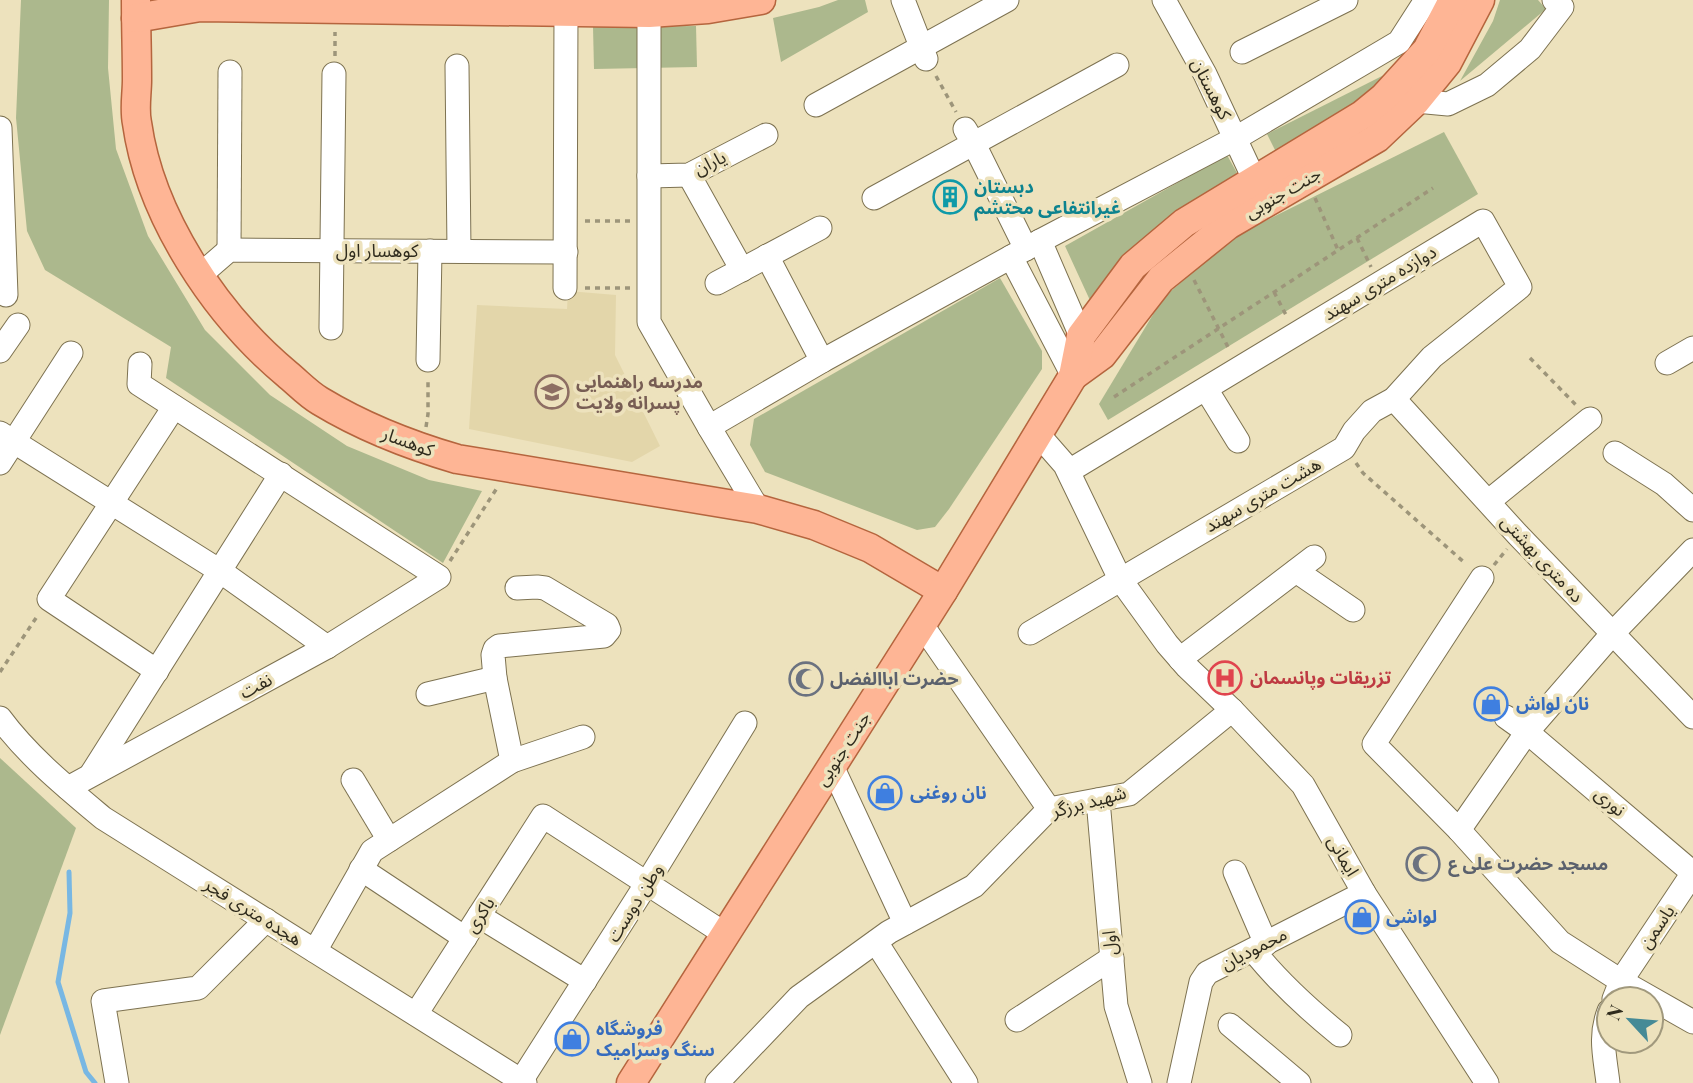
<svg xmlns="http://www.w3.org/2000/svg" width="1693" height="1083" viewBox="0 0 1693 1083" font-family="'Playfair Display','Noto Sans Arabic',serif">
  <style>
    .built { fill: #e3d6aa }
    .green { fill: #acb88d }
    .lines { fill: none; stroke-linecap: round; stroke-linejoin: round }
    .stream { stroke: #78b7e3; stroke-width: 5 }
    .minor-casing { stroke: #7d7251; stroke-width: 25 }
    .major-casing { stroke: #b5653e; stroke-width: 31 }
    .path { stroke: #9d957a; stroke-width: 3.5; stroke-dasharray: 5 5; stroke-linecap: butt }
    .minor { stroke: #fff; stroke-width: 23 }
    .major { stroke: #feb595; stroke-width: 28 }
    .labels { text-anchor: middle; stroke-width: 7; stroke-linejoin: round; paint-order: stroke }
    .street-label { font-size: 18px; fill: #2f2b1d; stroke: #ede2bd }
    .culture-label { font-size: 18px; font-weight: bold; fill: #0d838f; stroke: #ede2bd; text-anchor: start }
    .education-label { font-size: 18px; font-weight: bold; fill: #785e54; stroke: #ede2bd; text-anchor: start }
    .health-label { font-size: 18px; font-weight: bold; fill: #be3a42; stroke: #ede2bd; text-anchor: start }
    .worship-label { font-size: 18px; font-weight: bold; fill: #5b616d; stroke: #ede2bd; text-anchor: start }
    .shop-label { font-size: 18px; font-weight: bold; fill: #366cbe; stroke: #ede2bd; text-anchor: start }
  </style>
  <rect width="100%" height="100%" fill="#ede2bd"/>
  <path class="built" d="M568 291 616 295 615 355 660 446 632 462 469 429 477 305 567 309Z"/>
  <g class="green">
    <path d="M21 0H109L108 68 116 149 148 236 205 330 270 395 347 446 429 480 482 491 443 563 166 378 171 347 45 270 27 231 16 118Z"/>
    <path d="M838 0H865L868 12 781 62 773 18 819 7Z"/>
    <path d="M1500 0H1538L1546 9 1460 81 1493 21Z"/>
    <path d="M696 26 697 67 594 69 593 27Z"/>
    <path d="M1384 75 1387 82 1277 154 1267 134Z"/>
    <path d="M1444 132 1478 194 1108 420 1099 404 1163 298 1233 237Z"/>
    <path d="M1227 155 1237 173 1154 231 1094 309 1065 246Z"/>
    <path d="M1000 278 1042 351V369L949 509 935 527 917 530 765 472 750 445 754 419Z"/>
    <path d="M0 758 76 828 0 1035Z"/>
  </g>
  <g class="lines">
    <path class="stream" d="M69 872 70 913 58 982 86 1072 95 1083"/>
    <defs>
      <g id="minor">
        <path d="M903 0 926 59"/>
        <path d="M1164 0 1205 74 1254 179"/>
        <path d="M649 13V322L709 427"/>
        <path d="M1242 52 1346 0"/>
        <path d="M457 66 459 251"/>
        <path d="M1416 101 1448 104 1487 85 1530 49 1562 7 1554 0"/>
        <path d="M816 105 1007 0"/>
        <path d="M0 128 6 295"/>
        <path d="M965 129 974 144 1026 249"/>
        <path d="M689 175 742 270"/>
        <path d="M649 176 689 175 766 135"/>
        <path d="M874 198 1117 65"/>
        <path d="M1040 241 1081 336"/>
        <path d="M229 250 230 72"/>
        <path d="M767 256 822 361"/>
        <path d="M1011 257 1073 376"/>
        <path d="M199 276 229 250 566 252"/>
        <path d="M717 283 820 228"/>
        <path d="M565 288 566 13"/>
        <path d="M331 328 334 74"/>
        <path d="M0 351 18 325"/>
        <path d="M428 360 430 251"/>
        <path d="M1667 363 1693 348"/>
        <path d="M1206 389 1238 441"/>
        <path d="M1394 399 1518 535 1693 717"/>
        <path d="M0 433 220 571 327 647"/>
        <path d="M1615 453 1664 484 1693 510"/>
        <path d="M0 463 71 353"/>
        <path d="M1489 501 1590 419"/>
        <path d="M758 509 709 427 822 361 1040 241 1236 138 1399 42 1426 0"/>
        <path d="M1296 571 1353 610"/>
        <path d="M1482 578 1374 744 1459 830 1527 732 1613 633 1693 550"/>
        <path d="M922 625 1049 809"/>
        <path d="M1030 633 1344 448 1354 431 1372 411 1394 399 1432 357 1520 287 1483 221 1069 471"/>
        <path d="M1180 659 1314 557"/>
        <path d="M157 671 49 599 174 407"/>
        <path d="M428 694 495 678"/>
        <path d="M1232 710 1303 785 1364 893 1487 1083"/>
        <path d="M1506 717 1527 732 1693 873"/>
        <path d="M0 718C28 756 66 787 103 818L525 1083"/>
        <path d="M512 761 495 678 493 655 495 649 499 646 604 636 609 630 607 625 545 588 537 587 517 588"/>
        <path d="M832 766 905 923"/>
        <path d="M92 773 281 474"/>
        <path d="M353 780 389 840"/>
        <path d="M68 788 327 647 439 577 139 384 140 364"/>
        <path d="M1098 800 1116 1006 1140 1083"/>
        <path d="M1459 830 1560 942 1621 981 1693 1022"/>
        <path d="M361 869 465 938"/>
        <path d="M1235 872 1266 944"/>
        <path d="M479 916 585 981"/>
        <path d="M876 942 966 1083"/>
        <path d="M1253 950C1279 983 1308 1009 1340 1035"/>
        <path d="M315 951 372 851 512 761 583 737"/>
        <path d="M1614 999 1621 981 1693 873"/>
        <path d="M416 1014 543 816 725 934"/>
        <path d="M1017 1020 1112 958"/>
        <path d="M1230 1025 1299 1083"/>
        <path d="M521 1081 647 883 745 723"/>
        <path d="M117 1083 103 1001 198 988 266 920"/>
        <path d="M717 1083 799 997 889 932 974 886 1049 809 1129 794 1232 710 1187 667 1167 644 1120 579 1065 465 1037 433"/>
        <path d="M1179 1083 1201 982 1207 973 1364 893"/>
        <path d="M1608 1083C1605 1057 1599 1036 1609 1011"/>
      </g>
      <g id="major">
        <path d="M136 0C136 27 137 53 137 80 137 94 134 109 137 123 150 216 215 314 287 374 298 383 308 394 320 401 363 427 409 445 457 459L758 509 814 525 870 548 943 591"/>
        <path d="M136 18 200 7 649 13 708 9 761 0"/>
        <path d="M1073 376 1102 355 1161 279 1228 225 1377 138 1416 101 1447 63 1480 0"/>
        <path d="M631 1083 943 591 1073 376 1081 336 1133 266 1184 223 1362 115 1384 97 1427 50 1453 0"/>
      </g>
    </defs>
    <use href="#minor" class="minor-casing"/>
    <use href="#major" class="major-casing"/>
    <g class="path">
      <path d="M335 56V32"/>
      <path d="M936 76 956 112"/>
      <path d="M1315 198 1338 250"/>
      <path d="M585 221H630"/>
      <path d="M1357 238 1371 267"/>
      <path d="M1194 280 1230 351"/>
      <path d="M585 288H630"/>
      <path d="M1274 292 1286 315"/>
      <path d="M1530 358 1576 405"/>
      <path d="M1114 397 1433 188"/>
      <path d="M426 427 428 414V379"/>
      <path d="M1356 463 1363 473 1466 564"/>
      <path d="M450 561 497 488"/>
      <path d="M1494 565 1507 549"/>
      <path d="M0 672 38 615"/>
    </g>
    <use href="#minor" class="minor"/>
    <use href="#major" class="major"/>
  </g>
  <defs>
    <symbol id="building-ring" viewBox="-11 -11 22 22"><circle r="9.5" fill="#ede2bd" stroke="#0f9aa8" stroke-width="1.5"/><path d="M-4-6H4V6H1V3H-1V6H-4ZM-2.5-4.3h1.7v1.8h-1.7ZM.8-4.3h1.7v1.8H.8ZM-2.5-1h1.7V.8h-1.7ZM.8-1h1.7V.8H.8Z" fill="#0f9aa8"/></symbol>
    <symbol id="school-ring" viewBox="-11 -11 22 22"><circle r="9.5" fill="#ede2bd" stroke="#8d6e63" stroke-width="1.5"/><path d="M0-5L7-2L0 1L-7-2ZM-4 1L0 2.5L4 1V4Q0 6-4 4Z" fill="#8d6e63"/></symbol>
    <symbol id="hospital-ring" viewBox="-11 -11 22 22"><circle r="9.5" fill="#ede2bd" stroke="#e0444e" stroke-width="1.5"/><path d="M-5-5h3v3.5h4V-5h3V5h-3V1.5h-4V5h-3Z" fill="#e0444e"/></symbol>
    <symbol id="mosque-ring" viewBox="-11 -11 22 22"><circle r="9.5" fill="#ede2bd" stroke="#6b7280" stroke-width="1.5"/><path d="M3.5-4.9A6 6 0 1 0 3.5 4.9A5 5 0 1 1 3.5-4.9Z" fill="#6b7280"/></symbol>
    <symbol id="shop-ring" viewBox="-11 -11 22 22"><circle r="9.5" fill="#ede2bd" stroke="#3f7fe0" stroke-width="1.5"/><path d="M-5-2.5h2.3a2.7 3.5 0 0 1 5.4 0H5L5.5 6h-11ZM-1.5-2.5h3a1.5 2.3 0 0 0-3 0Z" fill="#3f7fe0"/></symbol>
  </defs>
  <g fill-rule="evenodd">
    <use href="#building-ring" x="931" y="178" width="38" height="38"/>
    <use href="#school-ring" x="533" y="373" width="38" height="38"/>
    <use href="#hospital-ring" x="1206" y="659" width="38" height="38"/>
    <use href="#mosque-ring" x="787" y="660" width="38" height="38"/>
    <use href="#shop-ring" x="1472" y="685" width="38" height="38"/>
    <use href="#shop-ring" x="866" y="774" width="38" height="38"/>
    <use href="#mosque-ring" x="1404" y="845" width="38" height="38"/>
    <use href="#shop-ring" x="1343" y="898" width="38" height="38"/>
    <use href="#shop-ring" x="553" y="1020" width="38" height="38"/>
  </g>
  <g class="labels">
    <g class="street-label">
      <text transform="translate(1211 89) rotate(63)" y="6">کوهستان</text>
      <text transform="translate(710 163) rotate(-26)" y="6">یاران</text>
      <text transform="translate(1283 193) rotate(-30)" y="6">جنت جنوبی</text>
      <text x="377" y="257">کوهسار اول</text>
      <text transform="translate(1380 283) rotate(-31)" y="6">دوازده متری سهند</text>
      <text transform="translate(408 442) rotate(20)" y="6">کوهسار</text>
      <text transform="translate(1263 495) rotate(-30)" y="6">هشت متری سهند</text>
      <text transform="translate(1542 559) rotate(47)" y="6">ده متری بهشتی</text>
      <text transform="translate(256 686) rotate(-28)" y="6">نفت</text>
      <text transform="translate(843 749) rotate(-57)" y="6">جنت جنوبی</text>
      <text transform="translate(1089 802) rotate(-15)" y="6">شهید برزگر</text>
      <text transform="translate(1610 802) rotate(40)" y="6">نوری</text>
      <text transform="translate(1343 856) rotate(60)" y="6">ایمانی</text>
      <text transform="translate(635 903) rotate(-58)" y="6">وطن دوست</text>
      <text transform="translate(253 912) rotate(32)" y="6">هجده متری فجر</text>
      <text transform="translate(480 915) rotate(-57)" y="6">باکری</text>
      <text transform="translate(1657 927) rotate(-56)" y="6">یاسمن</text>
      <text transform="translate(1110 943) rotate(-95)" y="6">اول</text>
      <text transform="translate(1254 949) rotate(-27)" y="6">محمودیان</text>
    </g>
    <g class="culture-label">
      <text x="974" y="193">دبستان<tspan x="974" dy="21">غیرانتفاعی محتشم</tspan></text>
    </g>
    <g class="education-label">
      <text x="576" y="388">مدرسه راهنمایی<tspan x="576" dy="21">پسرانه ولایت</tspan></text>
    </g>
    <g class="health-label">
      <text x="1250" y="684">تزریقات وپانسمان</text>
    </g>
    <g class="worship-label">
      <text x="830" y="685">حضرت اباالفضل</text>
      <text x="1448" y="870">مسجد حضرت علی ع</text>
    </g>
    <g class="shop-label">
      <text x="1516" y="710">نان لواش</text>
      <text x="910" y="799">نان روغنی</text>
      <text x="1386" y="923">لواشی</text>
      <text x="596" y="1035">فروشگاه<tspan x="596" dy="21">سنگ وسرامیک</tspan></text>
    </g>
  </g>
  <g transform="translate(1630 1020) rotate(296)"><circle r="33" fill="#ede2bd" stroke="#a1997d" stroke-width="2"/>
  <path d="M0-5L12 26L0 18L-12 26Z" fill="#458a96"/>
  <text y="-10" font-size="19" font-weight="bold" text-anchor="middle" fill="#2f2b1d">N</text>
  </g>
</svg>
